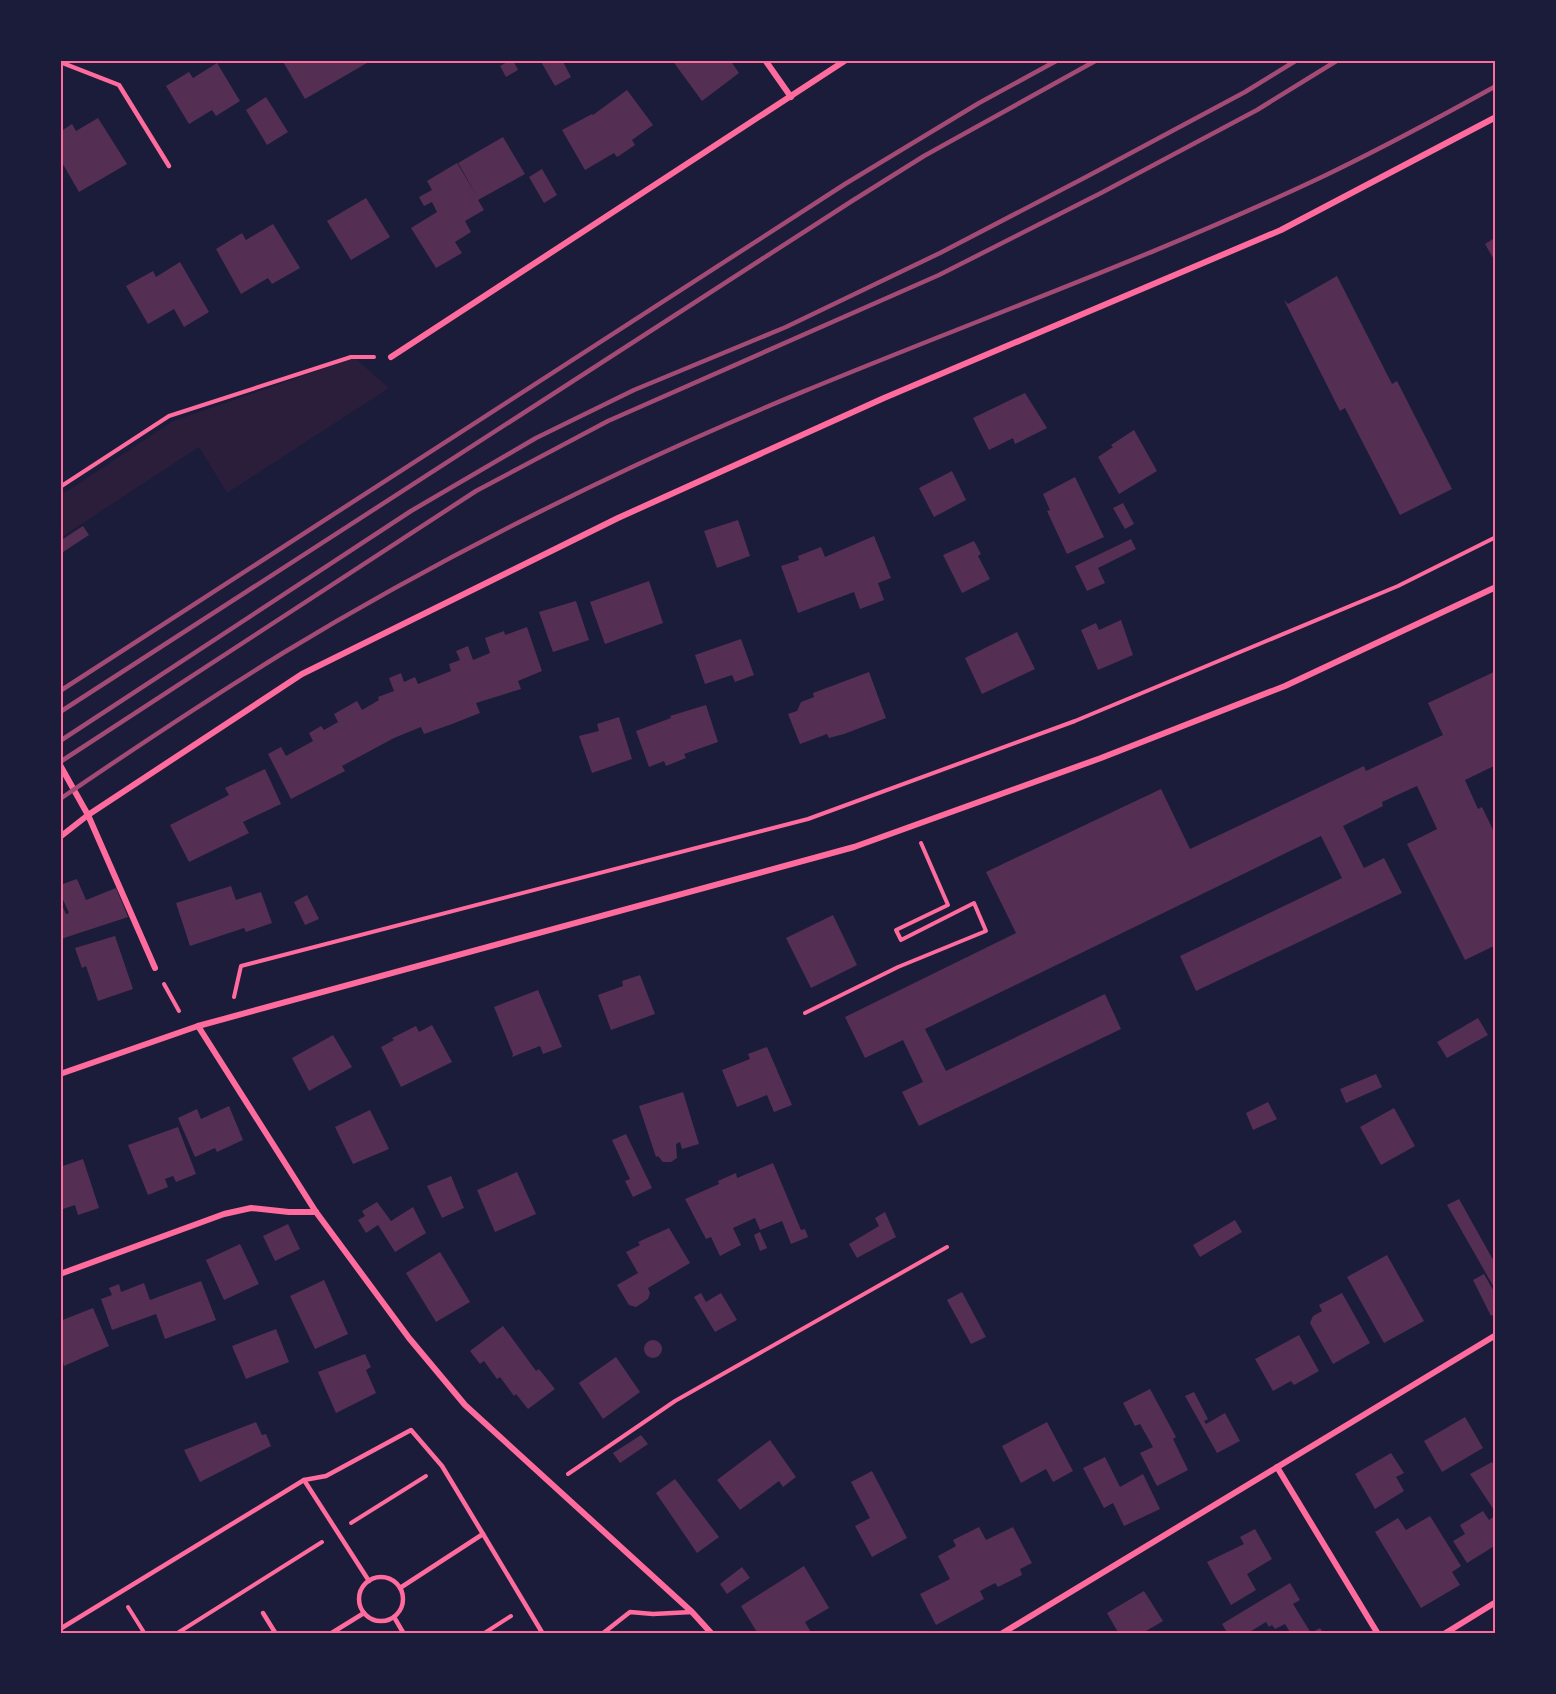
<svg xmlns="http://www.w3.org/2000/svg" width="1556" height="1694" viewBox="0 0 1556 1694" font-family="'Open Sans',sans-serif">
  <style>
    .green { fill: #2a1e3b }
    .building { fill: #542f53 }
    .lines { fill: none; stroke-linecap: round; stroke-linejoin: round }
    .path { stroke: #ff6b9d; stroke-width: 4 }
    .service { stroke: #ff6b9d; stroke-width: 4.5 }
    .minor { stroke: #ff6b9d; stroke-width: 6 }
    .rail { stroke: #a44b75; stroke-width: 4.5 }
    .neatline { fill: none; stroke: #ff6b9d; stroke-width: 2 }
  </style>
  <rect width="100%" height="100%" fill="#1b1b3a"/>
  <path class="green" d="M355 358 389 388 227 493 199 447 60 538V496L173 421Z"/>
  <g class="building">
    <path d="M282 60H372L305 99Z"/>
    <path d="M511 60H513L518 70 506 77 500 66Z"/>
    <path d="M540 60H562L571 77 555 86Z"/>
    <path d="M672 60H730L739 73 702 101Z"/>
    <path d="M217 63 240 101 216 116 212 110 189 124 166 86 189 72 193 78Z"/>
    <path d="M627 90 653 125 632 140 635 145 617 157 614 153 585 170 562 130 592 114 593 115Z"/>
    <path d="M266 97 288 132 267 145 246 110Z"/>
    <path d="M98 118 127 164 79 192 60 159V132L72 124 76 131Z"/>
    <path d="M503 137 525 174 478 200 484 210 465 221 471 232 455 242 462 253 436 268 411 228 437 212 432 202 424 206 419 197 432 190 427 181 457 163 477 196 458 163Z"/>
    <path d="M542 169 557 195 544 203 529 177Z"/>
    <path d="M366 198 390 237 351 260 327 221Z"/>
    <path d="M273 224 300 268 272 284 268 278 241 294 216 249 242 233 246 240Z"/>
    <path d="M1496 237V263L1485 244Z"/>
    <path d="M180 262 209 312 184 327 174 309 148 324 126 286 153 271 156 277Z"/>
    <path d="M1337 276 1392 384 1397 381 1452 489 1400 515 1345 408 1340 411 1284 300 1288 304Z"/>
    <path d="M1025 393 1047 428 1015 444 1013 438 989 450 973 418Z"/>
    <path d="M1134 430 1157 471 1119 494 1098 457 1113 447 1111 445Z"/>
    <path d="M952 471 966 500 934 517 919 488Z"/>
    <path d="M1075 477 1104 537 1067 554 1047 511 1050 510 1043 494Z"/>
    <path d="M1123 503 1134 524 1125 529 1113 508Z"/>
    <path d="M738 520 750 556 717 568 704 531Z"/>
    <path d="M83 526 89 535 60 554V541Z"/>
    <path d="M874 536 891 578 878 583 884 600 860 609 854 592 798 613 781 566 799 560 798 556 821 547 825 557Z"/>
    <path d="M1131 539 1136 549 1098 568 1105 583 1087 591 1075 566Z"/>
    <path d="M974 541 981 554 978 556 990 579 962 593 943 555Z"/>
    <path d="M649 581 663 623 605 644 590 602Z"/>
    <path d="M576 601 589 640 553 652 539 612Z"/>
    <path d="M1121 620 1133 655 1098 670 1081 630 1096 623 1099 630Z"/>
    <path d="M527 627 542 671 518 681 521 689 476 703 480 713 452 724 424 734 421 727 394 738 342 766 345 771 291 799 268 754 281 747 286 756 313 741 309 733 321 726 324 730 338 722 334 714 357 701 362 710 379 700 378 697 394 691 389 678 401 673 404 682 415 677 418 684 451 671 449 664 460 660 456 651 468 646 473 660 490 653 485 638 504 631 505 635Z"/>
    <path d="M1017 632 1035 669 982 694 965 658Z"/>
    <path d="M741 639 754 675 735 682 732 675 705 684 695 655Z"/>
    <path d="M1496 671V765L1465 780 1478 809 1482 807 1496 836V945L1465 960 1407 844 1437 829 1417 786 1382 802 1383 806 1343 826 1364 868 1384 858 1402 893 1196 991 1180 956 1342 878 1321 836 925 1029 946 1071 1105 994 1121 1029 919 1126 902 1092 923 1082 903 1040 865 1058 845 1017 1016 933 986 872 1161 789 1190 849 1364 766 1366 771 1443 735 1428 703Z"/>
    <path d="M869 672 886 718 844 734 829 738 827 734 800 744 788 714 797 711 801 702 814 697 813 693Z"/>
    <path d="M706 705 718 742 684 754 686 758 666 766 664 761 649 767 636 731 671 718 670 716Z"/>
    <path d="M619 717 632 759 592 773 579 736 599 731 597 724Z"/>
    <path d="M265 769 281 804 243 822 249 833 189 862 170 825 229 795 225 788Z"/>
    <path d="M77 879 86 900 116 888 128 917 61 939 60 901 66 914 69 913 60 893V885Z"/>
    <path d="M231 886 236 900 261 892 272 923 246 932 244 928 190 946 176 903Z"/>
    <path d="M307 895 319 919 305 925 294 902Z"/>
    <path d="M833 915 857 965 811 988 786 938Z"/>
    <path d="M115 936 133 989 98 1001 86 966 82 968 75 948Z"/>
    <path d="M640 975 655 1014 611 1030 598 995 623 986 622 981Z"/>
    <path d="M538 990 562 1047 543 1054 540 1046 512 1057 513 1054 494 1007Z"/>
    <path d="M1478 1018 1488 1035 1447 1058 1437 1042Z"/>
    <path d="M432 1025 452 1062 401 1087 381 1047 394 1040 392 1038 416 1026 419 1032Z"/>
    <path d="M333 1035 352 1067 309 1091 292 1058Z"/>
    <path d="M767 1047 792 1105 774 1112 767 1095 737 1107 722 1070 750 1059 748 1054Z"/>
    <path d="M1376 1074 1382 1087 1346 1103 1340 1089Z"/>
    <path d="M683 1092 699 1144 682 1149 680 1142 676 1144 677 1158 671 1162H663L658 1156 656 1157 639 1106Z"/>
    <path d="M1268 1102 1277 1119 1253 1130 1246 1113Z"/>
    <path d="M229 1106 243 1140 217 1152 215 1148 195 1157 178 1118 197 1109 201 1119Z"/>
    <path d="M1394 1108 1415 1146 1381 1165 1360 1127Z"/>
    <path d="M370 1110 389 1149 353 1164 335 1127Z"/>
    <path d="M178 1127 196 1174 176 1182 173 1176 165 1179 168 1187 148 1195 128 1145Z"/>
    <path d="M626 1134 652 1188 633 1197 625 1181 630 1179 612 1140Z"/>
    <path d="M83 1159 99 1208 78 1215 75 1205 60 1210V1167Z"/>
    <path d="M773 1163 801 1230 805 1229 808 1237 791 1244 782 1221 760 1230 755 1218 733 1228 741 1245 720 1256 711 1237 706 1239 685 1199 719 1184 718 1181 736 1173 737 1178Z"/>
    <path d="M517 1172 536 1214 495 1232 477 1190Z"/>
    <path d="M451 1176 464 1208 442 1218 427 1186Z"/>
    <path d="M1459 1199 1496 1265V1291L1447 1205Z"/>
    <path d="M377 1202 391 1221 413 1207 426 1233 395 1252 378 1225 366 1233 358 1220 365 1216 362 1211Z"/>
    <path d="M885 1212 896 1237 857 1258 849 1244 879 1226 875 1218Z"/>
    <path d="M1235 1220 1242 1232 1200 1257 1193 1245Z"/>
    <path d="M288 1224 300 1249 275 1261 263 1236Z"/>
    <path d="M669 1228 690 1263 648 1288 650 1293 648 1299 636 1307 629 1305 617 1285 638 1273 626 1252 640 1245 638 1242Z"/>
    <path d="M760 1232 767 1248 760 1251 754 1235Z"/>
    <path d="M240 1244 259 1284 224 1300 206 1260Z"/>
    <path d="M440 1252 470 1302 436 1322 406 1273Z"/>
    <path d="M1387 1255 1424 1321 1384 1343 1347 1277Z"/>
    <path d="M1484 1274 1496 1295V1313L1491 1316 1473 1280Z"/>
    <path d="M324 1280 348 1334 315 1349 290 1296Z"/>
    <path d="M201 1281 216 1320 165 1339 156 1314 112 1330 101 1299 112 1295 109 1288 119 1284 121 1292 144 1283 150 1300Z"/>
    <path d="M962 1292 986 1337 971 1344 947 1300Z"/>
    <path d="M701 1293 706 1302 721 1293 737 1320 715 1332 694 1297Z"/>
    <path d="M1342 1293 1370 1343 1333 1364 1310 1323 1313 1316 1322 1311 1319 1305Z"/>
    <path d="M93 1308 109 1346 64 1366 63 1362 60 1363V1321Z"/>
    <path d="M503 1326 536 1371 539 1369 555 1389 528 1409 516 1394 514 1396 500 1377 497 1379 484 1361 480 1364 470 1351Z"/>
    <path d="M276 1329 289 1362 246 1379 232 1346Z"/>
    <path d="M1299 1335 1319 1371 1294 1385 1291 1381 1273 1391 1255 1359Z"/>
    <circle cx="653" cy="1349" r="9"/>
    <path d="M365 1354 371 1367 366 1370 376 1393 336 1413 318 1372Z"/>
    <path d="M616 1357 640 1392 603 1419 579 1383Z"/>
    <path d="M1150 1389 1176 1437 1173 1439 1188 1470 1157 1486 1140 1453 1153 1447 1140 1424 1135 1426 1123 1403Z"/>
    <path d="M1194 1392 1208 1419 1204 1421 1206 1424 1225 1413 1240 1441 1217 1453 1185 1396Z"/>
    <path d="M1465 1417 1483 1448 1442 1472 1424 1441Z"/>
    <path d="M256 1422 262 1435 266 1434 271 1446 200 1482 184 1450Z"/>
    <path d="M1047 1422 1073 1471 1053 1482 1046 1469 1021 1483 1002 1446Z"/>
    <path d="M641 1435 648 1444 620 1463 613 1453Z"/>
    <path d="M770 1440 796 1477 783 1487 779 1481 740 1510 717 1480Z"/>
    <path d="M1391 1453 1404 1473 1396 1477 1404 1491 1375 1509 1355 1474Z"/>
    <path d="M1105 1457 1120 1487 1143 1474 1160 1509 1124 1526 1113 1503 1104 1508 1083 1468Z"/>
    <path d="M1492 1462 1496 1468V1513L1470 1474Z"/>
    <path d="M872 1471 907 1538 872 1557 855 1526 870 1518 851 1482Z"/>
    <path d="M675 1479 719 1537 697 1553 656 1493Z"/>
    <path d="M1483 1511 1489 1520 1496 1515V1545L1467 1563 1453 1541 1465 1534 1460 1525Z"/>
    <path d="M1430 1516 1461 1566 1452 1572 1460 1585 1421 1608 1375 1532 1398 1518 1406 1530Z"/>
    <path d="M979 1527 986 1540 1013 1527 1032 1563 1020 1569 1022 1575 998 1587 995 1583 980 1591 984 1599 936 1625 920 1594 950 1579 938 1556 956 1546 953 1540Z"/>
    <path d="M1255 1529 1272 1559 1247 1574 1256 1590 1231 1605 1207 1562 1244 1544 1240 1537Z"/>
    <path d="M804 1566 829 1608 805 1622 812 1634H758L741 1606Z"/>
    <path d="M742 1567 750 1578 727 1594 720 1584Z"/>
    <path d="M1290 1583 1300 1600 1293 1604 1311 1633 1320 1628 1324 1634H1291L1285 1624 1275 1629 1272 1625 1269 1627 1266 1622 1248 1633 1249 1634H1228L1222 1624Z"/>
    <path d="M1144 1591 1163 1621 1141 1634H1119L1107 1613Z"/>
  </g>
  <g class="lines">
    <g class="path">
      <path d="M60 487 169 416 351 357H374"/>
      <path d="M164 984 179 1011"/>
      <path d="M234 997 241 966 808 819 1075 721 1398 586 1496 537"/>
      <path d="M805 1013 898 967 986 931 974 903 901 940 896 930 948 905 921 843"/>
      <path d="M568 1474 675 1401 947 1247"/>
      <path d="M351 1523 426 1476"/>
      <path d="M128 1607 145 1634"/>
      <path d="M176 1634 322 1542"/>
      <path d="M483 1634 511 1616"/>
    </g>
    <g class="service">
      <path d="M60 62 119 85 169 166"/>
      <path d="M304 1480 369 1581"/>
      <path d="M483 1534 543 1634"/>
      <circle cx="381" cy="1599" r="22"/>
      <path d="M263 1613 276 1634"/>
      <path d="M394 1617 404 1634"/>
      <path d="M60 1629 304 1480 326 1476 411 1430 442 1466 483 1534 400 1588"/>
      <path d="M330 1634 364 1613"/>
      <path d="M602 1634 630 1612 653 1614 692 1612"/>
    </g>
    <g class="minor">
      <path d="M765 60 791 97"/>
      <path d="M391 357 846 60"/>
      <path d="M60 765 88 815 155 968"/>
      <path d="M60 837 88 815 302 674 618 518 884 398 1281 230 1496 117"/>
      <path d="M198 1026 316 1212 409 1338 465 1405 692 1612 712 1634"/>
      <path d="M60 1074 198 1026 854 847 1101 758 1285 686 1496 587"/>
      <path d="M60 1274 224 1214 251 1208 289 1212H316"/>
      <path d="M1277 1467 1378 1634"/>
      <path d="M1001 1634 1496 1335"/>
      <path d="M1444 1634 1496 1602"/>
    </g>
    <g class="rail">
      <path d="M60 691 845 184 979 103 1058 60"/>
      <path d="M60 712 852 201 924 156 1097 60"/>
      <path d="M60 741 411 511 536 438 634 390 786 327 940 253 1086 177 1245 92 1297 60"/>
      <path d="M60 762 476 491 608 421 939 275 1101 193 1257 110 1338 60"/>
      <path d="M60 799C133 749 207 700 283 653 395 585 513 523 632 467 858 360 1098 283 1324 176 1382 148 1440 117 1496 86"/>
    </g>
  </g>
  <rect width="1556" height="1694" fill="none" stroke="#1b1b3a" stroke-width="123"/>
  <rect x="62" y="62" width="1432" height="1570" class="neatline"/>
</svg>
